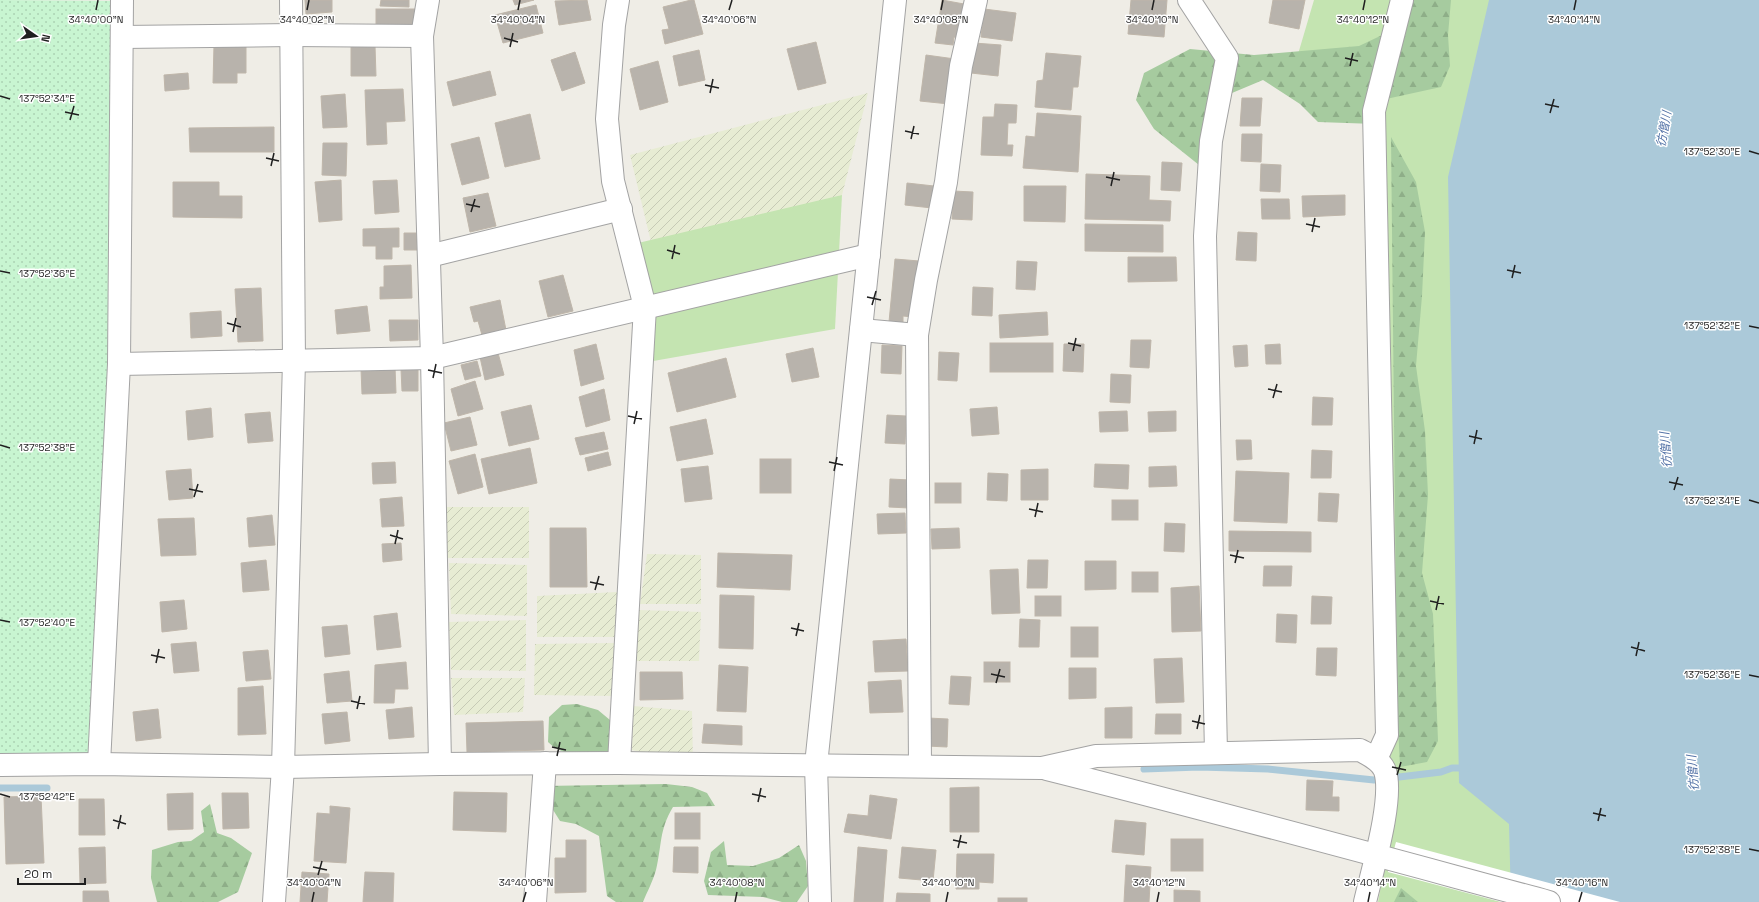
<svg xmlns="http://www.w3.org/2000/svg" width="1759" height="902" viewBox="0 0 1759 902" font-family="'Space Grotesk','Noto Sans JP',sans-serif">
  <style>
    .farmland { fill: url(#farmland-furrows) }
    .grass { fill: #c4e4b1 }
    .forest { fill: url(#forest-firs) }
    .park { fill: url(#park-dots) }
    .water { fill: #abc9d9 }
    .pier { fill: #fff }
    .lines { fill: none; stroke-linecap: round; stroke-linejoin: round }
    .stream { stroke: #abc9d9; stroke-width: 7 }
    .building { fill: #b8b3ac; stroke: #bfb6aa }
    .minor-casing { stroke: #a3a3a3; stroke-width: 24 }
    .minor { stroke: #fff; stroke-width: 22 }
    .ticks { fill: none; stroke: #1f1f1f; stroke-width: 1.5 }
    .labels { text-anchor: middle; stroke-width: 3; stroke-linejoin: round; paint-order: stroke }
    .water-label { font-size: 12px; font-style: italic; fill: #5473a7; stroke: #fff }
    .ticks-label { font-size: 10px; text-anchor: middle; fill: #1f1f1f; stroke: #fff; stroke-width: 3; stroke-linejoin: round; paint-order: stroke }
  </style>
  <defs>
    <pattern id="farmland-furrows" width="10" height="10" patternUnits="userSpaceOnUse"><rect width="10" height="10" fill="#e7ecd3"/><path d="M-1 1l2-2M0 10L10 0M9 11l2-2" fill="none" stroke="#c6cab5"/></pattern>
    <pattern id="forest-firs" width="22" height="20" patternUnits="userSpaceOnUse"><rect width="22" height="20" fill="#a6cb9f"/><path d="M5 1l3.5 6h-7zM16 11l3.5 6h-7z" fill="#8eae88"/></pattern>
    <pattern id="park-dots" width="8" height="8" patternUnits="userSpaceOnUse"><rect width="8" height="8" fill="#c8f5d1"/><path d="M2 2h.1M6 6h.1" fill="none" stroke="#abd2b3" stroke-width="1.8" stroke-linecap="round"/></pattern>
  </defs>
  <rect width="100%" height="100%" fill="#efede6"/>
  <g class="farmland">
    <path d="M868 93 842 195 652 246 630 155Z"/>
    <path d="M442 507H529V558H441Z"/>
    <path d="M647 554 701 555V604H640Z"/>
    <path d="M449 563 527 565V616L451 614Z"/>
    <path d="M617 592V637H537V596Z"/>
    <path d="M639 610 701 612 699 661H636Z"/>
    <path d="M526 620V671L451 670 449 622Z"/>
    <path d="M615 643 613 696 534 695 535 644Z"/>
    <path d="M451 678H525L523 712 454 715Z"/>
    <path d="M633 706 692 711 693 764 632 750Z"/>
  </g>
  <g class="grass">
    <path d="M1314 0H1497L1520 813 1514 902H1378L1392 826 1383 553 1375 124 1296 61Z"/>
    <path d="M842 195 835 329 642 363 638 243Z"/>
  </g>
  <g class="forest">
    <path d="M1411 0H1451L1448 35 1450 66 1441 87 1377 101 1375 124 1318 122 1300 104 1263 80 1232 93 1209 173 1154 129 1136 100 1144 73 1190 49 1254 55 1359 46 1395 29Z"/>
    <path d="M1391 137 1416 182 1425 232 1422 296 1416 366 1425 431 1428 495 1422 573 1433 614 1438 741 1427 762 1400 767 1397 704Z"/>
    <path d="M577 704 598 710 610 720 611 735 608 752C586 755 566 759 548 742L549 717 562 705Z"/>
    <path d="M666 784 692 787 707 793 715 806 673 807C659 830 662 845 656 870 653 881 647 892 643 902H616L607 896 599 836 576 824 560 821 550 805 543 786Z"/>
    <path d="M210 804 217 833 231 838 252 853 238 892 218 902H157L151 878 152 850 178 842 191 841 204 832 201 811Z"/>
    <path d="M724 841 727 865 753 866 779 858 799 845 806 861 808 886 797 902H782L763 897 708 895 704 881 711 852Z"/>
    <path d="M1401 888 1418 902H1394Z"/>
  </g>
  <path class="park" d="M0 0 122 1 99 764 0 761Z"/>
  <path class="water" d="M1489 0H1759V902H1511L1509 824 1459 783 1448 177Z"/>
  <path class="pier" d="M1396 842 1620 902H1501L1388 872Z"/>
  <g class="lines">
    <g class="stream">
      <path d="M1144 769 1199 767 1268 769 1374 780 1441 772 1452 768H1467"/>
      <path d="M0 788H47"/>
    </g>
  </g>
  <g class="building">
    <path d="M305 0H332V12L306 14Z"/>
    <path d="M381 0H409V7L380 6Z"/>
    <path d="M513 0H534L515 5Z"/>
    <path d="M587 0 591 20 559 25 555 1Z"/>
    <path d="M691 0H694L703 34 665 44 662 30 669 29 663 7Z"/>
    <path d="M942 0 964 4 959 38 954 37 953 45 935 43Z"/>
    <path d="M1131 0H1167L1164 37 1128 34Z"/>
    <path d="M1273 0H1305L1299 29 1269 23Z"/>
    <path d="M536 5 543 33 503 43 495 15Z"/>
    <rect x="376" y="9" width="39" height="18"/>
    <path d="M984 9 1016 13 1012 41 981 37Z"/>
    <path d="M816 42 826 83 798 90 787 49Z"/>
    <path d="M974 43 1001 45 998 76 971 73Z"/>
    <path d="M214 45 246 46V73H237V83H213Z"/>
    <path d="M351 46H375L376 76H351Z"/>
    <path d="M699 50 705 80 679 86 673 56Z"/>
    <path d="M575 52 585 83 562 91 551 60Z"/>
    <path d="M1046 53 1081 56 1078 87H1073L1071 110 1035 107 1037 81 1043 80Z"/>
    <path d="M926 55 955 59 949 104 920 101Z"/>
    <path d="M658 61 668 102 640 110 630 69Z"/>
    <path d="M490 71 496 95 453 106 447 82Z"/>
    <path d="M188 73 189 89 165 91 164 75Z"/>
    <path d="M403 89 405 121 386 122 387 144 367 145 365 90Z"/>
    <path d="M345 94 347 127 323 128 321 96Z"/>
    <path d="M1242 98H1262L1260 126H1240Z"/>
    <path d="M995 104 1017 105 1016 123H1008L1007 145H1013L1012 156 981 155 983 117H994Z"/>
    <path d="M1037 113 1081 116 1078 172 1023 168 1026 136 1035 137Z"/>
    <path d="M530 114 540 159 505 167 495 123Z"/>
    <path d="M274 127V152H190L189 128Z"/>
    <path d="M1242 134H1262L1261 162 1241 161Z"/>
    <path d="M479 137 489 178 462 185 451 144Z"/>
    <path d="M323 143H347L346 176 322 175Z"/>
    <path d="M1162 162 1182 163 1180 191 1161 190Z"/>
    <path d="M1261 164 1281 165 1280 192 1260 191Z"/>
    <path d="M1086 174 1150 176 1149 200 1171 201 1170 221 1085 219Z"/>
    <path d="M341 180 342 220 319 222 315 182Z"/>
    <path d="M397 180 399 212 375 214 373 181Z"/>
    <path d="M173 182H219V196H242V218L173 217Z"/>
    <path d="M907 183 934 186 932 208 905 205Z"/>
    <path d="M1024 186H1066L1065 222 1024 221Z"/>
    <path d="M953 191 973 192 972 220 952 219Z"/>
    <path d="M488 193 496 226 470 232 463 198Z"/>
    <path d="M1345 195V215L1303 217 1302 196Z"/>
    <path d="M1261 199H1289L1290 219H1262Z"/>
    <path d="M1085 224 1163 225V252L1085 251Z"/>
    <path d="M399 228V247H392V259H376V246H363V229Z"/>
    <path d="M1238 232 1257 233 1256 261 1236 260Z"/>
    <path d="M404 233H416L417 250H404Z"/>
    <path d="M1128 257H1176L1177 281 1128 282Z"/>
    <path d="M895 259 919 261 913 317 903 316V323L889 322Z"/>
    <path d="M1017 261 1037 262 1035 290 1016 289Z"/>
    <path d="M411 265 412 298 380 299V287H384V266Z"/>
    <path d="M563 275 573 311 548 317 539 281Z"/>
    <path d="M973 287 993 288 992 316 972 315Z"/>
    <path d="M261 288 263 341 238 342 235 289Z"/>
    <path d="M500 300 506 330 482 335 478 321 474 322 470 307Z"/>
    <path d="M367 306 370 331 337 334 335 310Z"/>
    <path d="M221 311 222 336 191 338 190 313Z"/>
    <path d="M1047 312 1048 335 1000 338 999 315Z"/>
    <path d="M389 320H418V340L390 341Z"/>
    <path d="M1131 340H1151L1149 368 1130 367Z"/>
    <rect x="990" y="343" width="63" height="29"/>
    <path d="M596 344 604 379 581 386 574 350Z"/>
    <path d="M1064 344H1084L1083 372 1063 371Z"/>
    <path d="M1280 344 1281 364H1266L1265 345Z"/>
    <path d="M882 345 902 346 901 374 881 373Z"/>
    <path d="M1247 345 1248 366 1235 367 1233 346Z"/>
    <path d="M813 348 819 377 792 382 786 354Z"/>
    <path d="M939 352 959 353 957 381 938 380Z"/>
    <path d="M498 353 504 375 485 380 480 357Z"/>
    <path d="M726 358 736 397 677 412 668 373Z"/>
    <path d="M477 361 481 376 465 380 461 365Z"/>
    <path d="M395 367 396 393 362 394 361 369Z"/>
    <path d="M401 369H418V391H402Z"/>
    <path d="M1111 374 1131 375 1130 403 1110 402Z"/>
    <path d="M475 381 483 409 458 416 451 389Z"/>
    <path d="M604 389 610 420 586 427 579 397Z"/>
    <path d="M1313 397 1333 398 1332 425H1312Z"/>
    <path d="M531 405 539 439 509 446 501 412Z"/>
    <path d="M997 407 999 434 972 436 970 409Z"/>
    <path d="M211 408 213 437 188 440 186 411Z"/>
    <path d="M1127 411 1128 431 1100 432 1099 412Z"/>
    <path d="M1176 411V431L1149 432 1148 412Z"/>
    <path d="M270 412 273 441 248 443 245 414Z"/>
    <path d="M887 415 906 416 905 444 885 443Z"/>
    <path d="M470 417 477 445 451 451 444 423Z"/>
    <path d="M706 419 713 454 677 461 670 427Z"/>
    <path d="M604 432 608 449 580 455 575 438Z"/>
    <path d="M1236 440H1251L1252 459 1237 460Z"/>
    <path d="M530 448 537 483 489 494 481 459Z"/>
    <path d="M1312 450 1332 451 1331 478H1311Z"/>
    <path d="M608 452 611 465 588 471 585 458Z"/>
    <path d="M475 454 483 487 458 494 449 461Z"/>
    <rect x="760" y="459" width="31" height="34"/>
    <path d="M395 462 396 483 373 484 372 463Z"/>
    <path d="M1095 464 1129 465 1128 489 1094 487Z"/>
    <path d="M708 466 712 499 685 502 681 469Z"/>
    <path d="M1176 466 1177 486 1149 487V467Z"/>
    <path d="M191 469 193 498 169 500 166 471Z"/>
    <path d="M1048 469V500H1021V470Z"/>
    <path d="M1236 471 1289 473 1287 523 1234 521Z"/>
    <path d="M988 473 1008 474 1007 501 987 500Z"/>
    <path d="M890 479 910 480 909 508 889 507Z"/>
    <rect x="935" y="483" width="26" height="20"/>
    <path d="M1319 493 1339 494 1337 522 1318 521Z"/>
    <path d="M402 497 404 526 382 527 380 499Z"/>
    <rect x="1112" y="500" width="26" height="20"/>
    <path d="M905 513 906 533 878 534 877 514Z"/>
    <path d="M272 515 275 545 249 547 247 518Z"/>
    <path d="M194 518 196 555 161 556 158 519Z"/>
    <path d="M1165 523 1185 524 1184 552 1164 551Z"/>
    <path d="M550 528H586L587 587H550Z"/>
    <path d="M959 528 960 548 932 549 931 529Z"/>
    <path d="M1229 531 1311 532V552L1229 551Z"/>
    <path d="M401 543 402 560 383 562 382 544Z"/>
    <path d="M718 553 792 555 790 590 717 587Z"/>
    <path d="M266 560 269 590 243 592 241 563Z"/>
    <path d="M1028 560H1048L1047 588H1027Z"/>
    <path d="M1085 561H1116V589L1085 590Z"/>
    <path d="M1264 566H1292L1291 586H1263Z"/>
    <path d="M1018 569 1020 613 992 614 990 570Z"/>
    <rect x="1132" y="572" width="26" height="20"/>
    <path d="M1199 586 1201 631 1172 632 1171 588Z"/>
    <path d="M720 595 754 596 753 649 719 648Z"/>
    <rect x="1035" y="596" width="26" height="20"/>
    <path d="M1312 596 1332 597 1331 624H1311Z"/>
    <path d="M184 600 187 629 162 632 160 602Z"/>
    <path d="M397 613 401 647 377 650 374 616Z"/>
    <path d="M1277 614 1297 615 1296 643 1276 642Z"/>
    <path d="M1020 619 1040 620 1039 647H1019Z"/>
    <path d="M347 625 350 654 325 657 322 627Z"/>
    <rect x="1071" y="627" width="27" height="30"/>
    <path d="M906 639 908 671 875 672 873 641Z"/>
    <path d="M196 642 199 671 174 673 171 644Z"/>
    <path d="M1317 648H1337L1336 676 1316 675Z"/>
    <path d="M268 650 271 679 246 681 243 652Z"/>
    <path d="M1182 658 1184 702 1156 703 1154 659Z"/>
    <path d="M406 662 408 689H395L394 703H374L375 665Z"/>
    <rect x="984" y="662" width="26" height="20"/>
    <path d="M719 665 748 667 746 712 717 711Z"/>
    <path d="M1069 668H1096V698L1069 699Z"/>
    <path d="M349 671 352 701 327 703 324 674Z"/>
    <path d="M640 672H682L683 699 640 700Z"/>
    <path d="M951 676 971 677 969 705 949 704Z"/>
    <path d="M901 680 903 712 870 713 868 682Z"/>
    <path d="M263 686 266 734 238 735V688Z"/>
    <path d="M412 707 414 737 389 739 386 710Z"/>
    <path d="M1132 707V738H1105V708Z"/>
    <path d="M158 709 161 738 136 741 133 712Z"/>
    <path d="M347 712 350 741 325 744 322 714Z"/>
    <path d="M1156 714H1181V734H1155Z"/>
    <path d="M928 718 948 719 947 747 927 746Z"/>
    <path d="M543 721 544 750 467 752 466 723Z"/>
    <path d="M704 724 742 726V745L702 743Z"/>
    <path d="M1307 780 1333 781 1332 797H1339V811L1306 810Z"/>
    <path d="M979 787V832H950V788Z"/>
    <path d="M454 792 507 793 506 832 453 830Z"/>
    <path d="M193 793V829L168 830 167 794Z"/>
    <path d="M222 793H248L249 828 223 829Z"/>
    <path d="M870 795 897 799 891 839 844 832 848 814 868 816Z"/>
    <path d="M41 796 44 863 6 864 4 797Z"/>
    <path d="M79 799H104L105 835H79Z"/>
    <path d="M330 806 350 808 346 863 314 861 317 813 330 814Z"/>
    <rect x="675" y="813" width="25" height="26"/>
    <path d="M1115 820 1146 823 1144 855 1112 852Z"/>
    <rect x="1171" y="839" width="32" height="32"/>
    <path d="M566 840H586V892L555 893V858H566Z"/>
    <path d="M105 847 106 883 80 884 79 848Z"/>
    <path d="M674 847H698V873L673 872Z"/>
    <path d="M858 847 887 850 883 902H854Z"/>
    <path d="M902 847 936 850 933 881 899 878Z"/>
    <path d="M957 854H994L993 883 979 882V889H956Z"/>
    <path d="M1126 865 1151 867 1149 902H1124Z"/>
    <path d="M302 872 329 874 327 902H300Z"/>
    <path d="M365 872 394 873 393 902H363Z"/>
    <path d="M1174 890 1200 891V902H1174Z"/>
    <path d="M83 891H108L109 902H83Z"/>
    <path d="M897 893 930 894V902H896Z"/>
    <rect x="998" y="898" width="29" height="4"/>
  </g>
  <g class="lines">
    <defs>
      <g id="minor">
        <path d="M428 0 422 36 432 358 440 764"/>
        <path d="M618 0 614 25 607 119 613 181 645 307 619 763"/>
        <path d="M1189 0 1227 58 1211 141 1205 236 1216 753"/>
        <path d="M122 37 291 35 422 36"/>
        <path d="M429 256 621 209"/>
        <path d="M861 330 917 335"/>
        <path d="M119 364 432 358 869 255"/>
        <path d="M1376 759 1387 735 1374 111 1402 0"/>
        <path d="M99 764 119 364 122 0"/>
        <path d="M0 765 99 764 283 767 440 764 619 763 1042 768 1096 756 1360 750C1369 755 1381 760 1385 771 1394 799 1372 871 1365 902"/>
        <path d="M920 766 917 335 926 280 946 182 961 66 976 0"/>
        <path d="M1047 769C1215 811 1382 857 1549 902"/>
        <path d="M274 902 283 767 294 361 291 0"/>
        <path d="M535 902 545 763"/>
        <path d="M820 902 816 765 895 0"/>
      </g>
    </defs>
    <use href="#minor" class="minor-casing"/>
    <use href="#minor" class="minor"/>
  </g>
  <path class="ticks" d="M96 10 98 0M307 10 309 0M518 10 520 0M729 10 732 0M941 10 943 0M1152 10 1154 0M1363 10 1365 0M1574 10 1576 0M504 38 518 42M510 47 513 33M1345 58 1358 61M1350 66 1353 53M705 85 719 88M710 93 713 79M0 96 10 99M1545 104 1559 107M65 112 79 115M1550 113 1554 99M70 120 74 106M905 131 919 134M911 139 914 126M1749 151 1759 154M266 158 279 161M271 166 274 153M1106 177 1120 180M1111 186 1114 172M466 204 480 207M471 212 475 199M1306 224 1320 227M1312 232 1315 218M667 250 680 254M672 259 675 245M1507 270 1521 273M0 271 10 273M1512 278 1515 265M867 297 881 300M872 305 876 291M227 323 241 327M1749 326 1759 328M233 332 236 318M1068 343 1081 346M1073 351 1076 338M428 370 442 373M433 378 436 364M1268 389 1282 392M1273 398 1277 384M628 416 642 419M634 424 637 411M1469 436 1482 439M1474 444 1477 430M0 445 10 448M829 462 843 465M834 471 837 457M1669 482 1683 485M189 489 203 492M1674 490 1678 477M194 497 198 484M1749 500 1759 503M1029 509 1043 512M1035 517 1038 503M390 535 403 539M395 544 398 530M1230 555 1244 558M1235 563 1238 550M590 582 604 585M595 590 599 576M1430 601 1444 604M1436 610 1439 596M0 620 10 622M791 628 804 631M796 636 799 623M1631 647 1645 651M151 655 165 658M1636 656 1639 642M156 663 159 649M991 674 1005 677M1749 675 1759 677M996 683 1000 669M351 701 365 704M357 709 360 696M1192 721 1205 724M1197 729 1200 715M552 747 566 750M557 756 560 742M1392 767 1406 770M1397 775 1401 762M0 794 10 797M752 794 766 797M758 802 761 788M1593 813 1606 816M113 820 126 824M1598 821 1601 808M118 829 121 815M953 840 967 843M958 848 961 835M1749 849 1759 851M313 867 327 870M318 875 322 861M312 902 314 892M523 902 526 892M735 902 737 892M946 902 948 892M1157 902 1159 892M1368 902 1370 892M1579 902 1582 892"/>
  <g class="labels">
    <g class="water-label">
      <text transform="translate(1664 129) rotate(-80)" y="4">彷僧川</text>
      <text transform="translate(1666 450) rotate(-95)" y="4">彷僧川</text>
      <text transform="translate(1693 773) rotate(-95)" y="4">彷僧川</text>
    </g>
  </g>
  <g class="ticks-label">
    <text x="96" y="23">34°40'00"N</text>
    <text x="1152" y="23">34°40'10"N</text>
    <text x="307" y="23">34°40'02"N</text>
    <text x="518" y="23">34°40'04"N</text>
    <text x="729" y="23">34°40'06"N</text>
    <text x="941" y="23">34°40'08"N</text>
    <text x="1363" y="23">34°40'12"N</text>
    <text x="1574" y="23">34°40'14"N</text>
    <text x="47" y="102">137°52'34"E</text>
    <text x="1712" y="155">137°52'30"E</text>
    <text x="47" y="277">137°52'36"E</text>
    <text x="1712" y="329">137°52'32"E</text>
    <text x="47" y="451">137°52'38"E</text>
    <text x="1712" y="504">137°52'34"E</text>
    <text x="47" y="626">137°52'40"E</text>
    <text x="1712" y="678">137°52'36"E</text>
    <text x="47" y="800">137°52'42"E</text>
    <text x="1712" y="853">137°52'38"E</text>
    <text x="314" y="886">34°40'04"N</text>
    <text x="526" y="886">34°40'06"N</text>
    <text x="737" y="886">34°40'08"N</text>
    <text x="948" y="886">34°40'10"N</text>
    <text x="1159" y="886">34°40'12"N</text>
    <text x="1370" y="886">34°40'14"N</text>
    <text x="1582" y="886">34°40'16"N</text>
  </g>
  <g transform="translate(36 36) rotate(103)" stroke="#ffffff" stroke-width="3" paint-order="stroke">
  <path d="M0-3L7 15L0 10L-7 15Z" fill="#1f1f1f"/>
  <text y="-6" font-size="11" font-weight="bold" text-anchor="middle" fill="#1f1f1f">N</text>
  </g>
  <path d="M18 878v6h67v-6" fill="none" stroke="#1f1f1f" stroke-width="2"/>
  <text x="24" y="878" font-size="12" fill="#1f1f1f" stroke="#ffffff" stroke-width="3" paint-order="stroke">20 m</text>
</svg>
